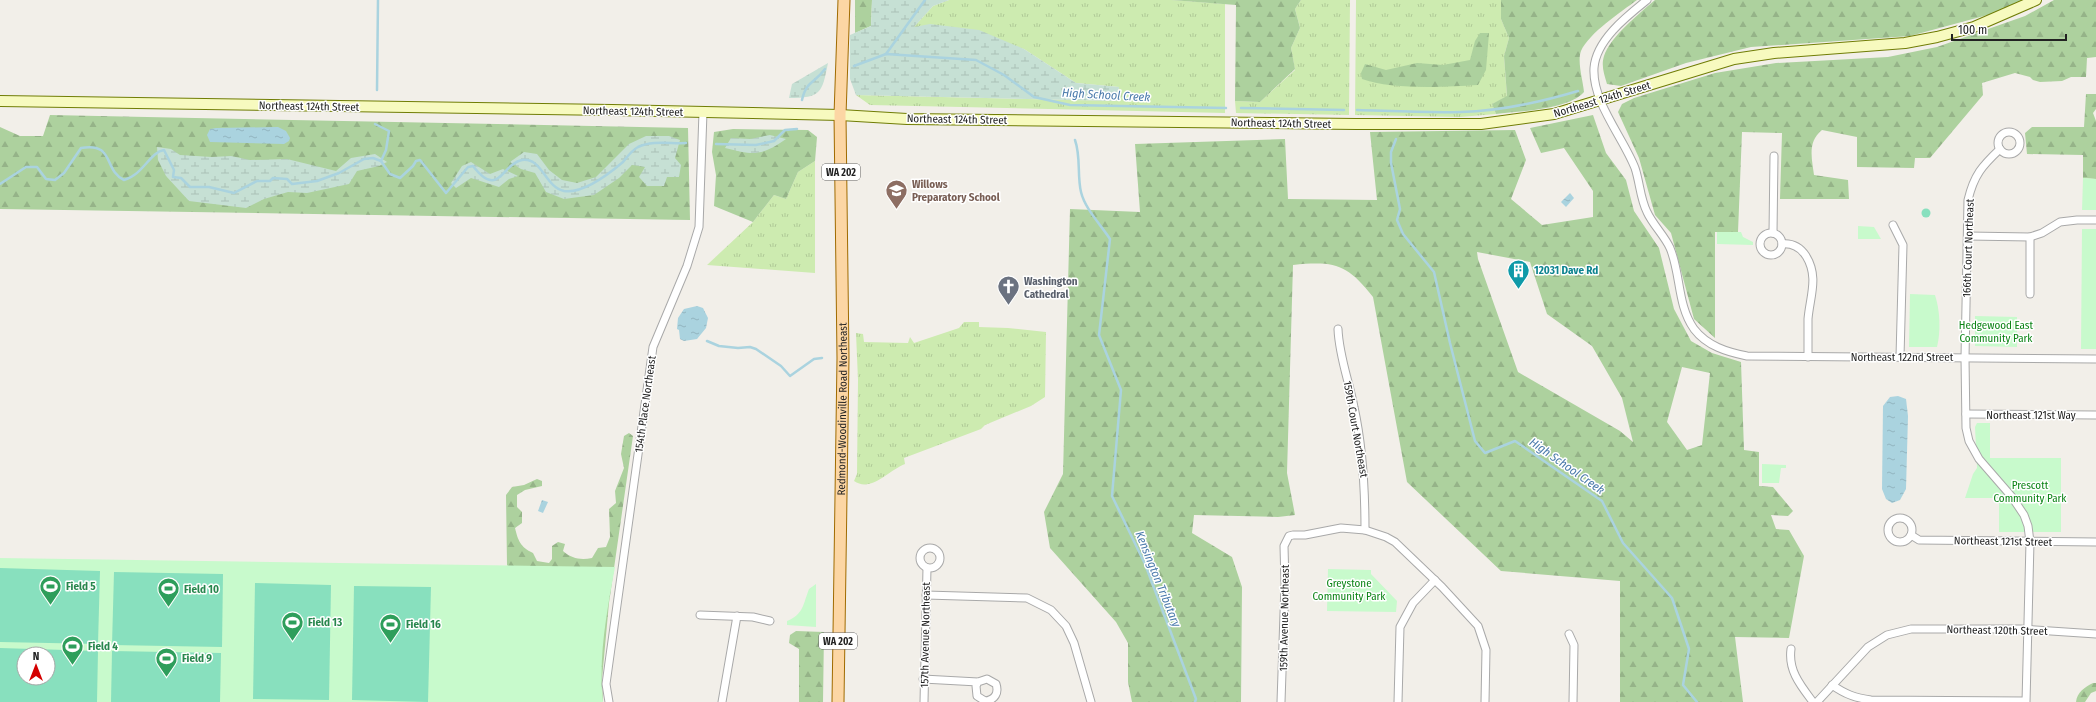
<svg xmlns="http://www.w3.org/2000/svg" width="2096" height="702" viewBox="0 0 2096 702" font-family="'Fira Sans Condensed',sans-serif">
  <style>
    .grass { fill: url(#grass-tufts) }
    .forest { fill: url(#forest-firs); fill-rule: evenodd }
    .wetland { fill: url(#wetland-marsh) }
    .park { fill: #c8facc; fill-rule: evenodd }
    .pitch { fill: #88e0be; fill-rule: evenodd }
    .water { fill: url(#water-ripples) }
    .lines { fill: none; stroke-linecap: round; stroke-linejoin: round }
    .stream { stroke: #aad3df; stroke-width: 2.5 }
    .street-casing { stroke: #a9a9a9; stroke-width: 9 }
    .secondary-casing { stroke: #707d05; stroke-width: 12 }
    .primary-casing { stroke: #a06b00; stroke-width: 13 }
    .street { stroke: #fff; stroke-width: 7 }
    .secondary { stroke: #f7fabf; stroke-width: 10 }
    .primary { stroke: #fcd6a4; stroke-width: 11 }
    .labels { text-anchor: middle; stroke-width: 3; stroke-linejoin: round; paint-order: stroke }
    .shield { fill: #fff; stroke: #646464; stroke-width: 1 }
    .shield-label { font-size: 10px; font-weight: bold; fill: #222 }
    .street-label { font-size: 11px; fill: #222; stroke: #fff }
    .education-label { font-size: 11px; font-weight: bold; fill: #785e54; stroke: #fff; text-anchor: start }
    .culture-label { font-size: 11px; font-weight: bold; fill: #0d838f; stroke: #fff; text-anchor: start }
    .worship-label { font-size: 11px; font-weight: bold; fill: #5b616d; stroke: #fff; text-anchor: start }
    .park-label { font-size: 11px; fill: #0c8416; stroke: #fff }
    .leisure-label { font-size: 11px; font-weight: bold; fill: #27864d; stroke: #fff; text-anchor: start }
    .water-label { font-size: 12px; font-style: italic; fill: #4a7aab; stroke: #fff }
  </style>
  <defs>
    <pattern id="grass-tufts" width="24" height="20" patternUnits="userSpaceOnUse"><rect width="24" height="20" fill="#cdebb0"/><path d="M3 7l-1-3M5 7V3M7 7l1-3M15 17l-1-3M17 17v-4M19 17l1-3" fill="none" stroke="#b0c997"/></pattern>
    <pattern id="forest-firs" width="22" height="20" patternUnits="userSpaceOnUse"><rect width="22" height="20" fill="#add19e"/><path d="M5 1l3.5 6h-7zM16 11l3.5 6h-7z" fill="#95b388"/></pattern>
    <pattern id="wetland-marsh" width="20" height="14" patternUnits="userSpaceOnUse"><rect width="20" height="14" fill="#c6e0d4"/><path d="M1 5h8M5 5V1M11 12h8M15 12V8" fill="none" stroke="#aac0b6"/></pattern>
    <pattern id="water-ripples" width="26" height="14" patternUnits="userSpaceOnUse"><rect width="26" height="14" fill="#aad3df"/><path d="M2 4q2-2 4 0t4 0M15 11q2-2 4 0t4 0" fill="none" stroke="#92b5bf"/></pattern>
  </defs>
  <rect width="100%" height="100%" fill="#f2efe9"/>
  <g class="grass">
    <path d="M949 0H1171L1225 4V113L870 105 856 95 1118 101 1119 87 1076 83 1024 49 913 28 933 6Z"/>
    <path d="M1301 0H1350L1349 115 1236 113 1235 101 1260 102 1295 70 1291 48 1300 28 1295 9Z"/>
    <path d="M1356 0H1501V19L1509 38 1504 56 1507 97 1492 104 1496 114 1460 117 1355 115Z"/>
    <path d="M815 161V273L707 265 753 222 774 195 786 199 798 172Z"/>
    <path d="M964 322H979V327L1008 328 1046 332 1045 397 1031 406 985 425 981 429 904 458 905 464C889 470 871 493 854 481L857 474 858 380 856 333 863 334 864 342 908 343 910 337 914 343 959 328Z"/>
  </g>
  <g class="forest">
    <path d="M855 0H872L871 26 855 33Z"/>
    <path d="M1171 0H1301L1295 9 1300 28 1291 48 1295 69 1260 102 1235 101 1236 5Z"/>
    <path d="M1501 0H1637C1621 12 1589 33 1581 51 1577 62 1583 80 1584 92 1568 110 1520 111 1496 114L1492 104 1507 96 1504 56 1509 38 1501 19Z"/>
    <path d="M1655 0H2023L2006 10 1910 36 1751 47 1686 63 1621 86 1607 84C1604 74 1601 66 1604 56 1610 37 1640 13 1655 0Z"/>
    <path d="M2054 0H2096V57L2087 58 2086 77H2071L2062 81 2040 82 2033 80 2030 77 2015 73 1982 83 1983 95 1930 158H1915L1914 168 1857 167V137L1822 130C1807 142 1812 159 1814 175L1848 180 1849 199H1780L1782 133 1742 132 1738 232H1715V338L1694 319 1671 233 1655 215 1639 158 1618 112 1622 104 1634 98 1715 73 1776 63 1888 57 1937 47 2025 16Z"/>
    <path d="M1480 33H1489L1486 70 1478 85C1446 87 1391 90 1362 79L1361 73 1365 64 1386 70 1417 63 1443 65 1470 60 1475 41Z"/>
    <path d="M2086 94H2096V109L2093 113 2096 121V179L2083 178V155L2027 154 2025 133 2032 127H2084Z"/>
    <path d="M50 115 688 128 690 220 0 209V127L20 136H43Z"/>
    <path d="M1593 115 1606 153 1626 180 1634 211 1659 248 1674 309 1691 341 1712 353 1741 362 1744 450 1759 452V486L1773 487 1793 511 1788 516 1771 515 1776 529 1789 530 1804 556 1789 638 1735 637 1743 702H1620V581L1501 571 1407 482 1373 297C1347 264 1335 261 1293 265L1287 473 1295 515 1278 517 1194 515 1192 533 1232 557 1242 587 1241 702H1132L1128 682V643L1116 622 1050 548 1044 512 1063 474 1070 209 1140 212 1135 144 1285 139 1288 199 1377 200 1370 132 1515 130 1526 160 1511 199 1542 225 1593 217V191L1564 148 1541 153 1530 128ZM1477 252 1530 262 1547 314 1592 346 1622 398 1633 442 1620 431 1518 372 1478 259ZM1682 367 1710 373 1702 445 1687 450 1667 422Z"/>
    <path d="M733 129 808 130 817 137 815 161 798 172 786 199 774 195 753 222 714 206 716 175 712 152 714 132Z"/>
    <path d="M629 433 633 436 609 603 602 679 603 702 507 565 506 495 512 487 524 485 537 479 542 481V486L525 490 517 495V507L522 512V523L515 528C518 540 520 547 533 553L537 561 549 563 552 559V546L558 542 565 544 563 551C572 559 581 560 592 558L598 548 606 547 610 537 609 509 616 503 615 491 624 468 621 454 624 436Z"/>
    <path d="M796 631 824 632 823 702H799V649L789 643 790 635Z"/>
    <path d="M2093 683H2096V691L2091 693 2085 702H2076C2077 692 2085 687 2093 683Z"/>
  </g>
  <g class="wetland">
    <path d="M872 0H949L933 6 914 27 930 24 979 30 1024 49 1076 83 1119 87 1118 101 856 95 850 79V35L871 26Z"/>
    <path d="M828 63C822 93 821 98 789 98L792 84Z"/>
    <path d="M770 135 786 139C760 157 754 155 725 148L731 138 750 139Z"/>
    <path d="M646 136H669L680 140 675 158 681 165 679 177H667L664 186H647L639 177 645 167 632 165 619 178 594 195 564 199 546 192 535 173 521 169 510 162 524 152 537 154 549 170 562 180 577 183 596 177 629 144Z"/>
    <path d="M157 147 171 149 180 155 212 157 231 156 250 160 287 159 336 171 351 158 375 154 387 162 379 166 357 171 349 184 307 193 288 192 264 199 246 208 189 201 166 176 158 160Z"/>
    <path d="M471 162 490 174 503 169 518 176 509 179 499 187 471 178 456 188 451 183 462 166Z"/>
  </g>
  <g class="park">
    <path d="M2083 178 2096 179V210H2082Z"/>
    <path d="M1858 226 1874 227 1881 239H1858Z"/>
    <path d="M2082 229H2096V349H2081Z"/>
    <path d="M1717 232H1741L1743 237 1753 242V245L1717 244Z"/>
    <path d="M1910 294 1935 295C1940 310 1941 331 1937 347H1909Z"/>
    <path d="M1975 316 2017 317V347L1975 346Z"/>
    <path d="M1977 423H1990V458H2061V532H1999V498H1965L1973 474 1977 468 1975 427Z"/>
    <path d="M1762 464 1786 465V468H1781L1779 483H1762Z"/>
    <path d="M0 558 615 567C607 610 598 658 603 702H0ZM24 654H48V678H24Z"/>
    <path d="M1328 569 1371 570V574L1397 601 1396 612 1327 611Z"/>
    <path d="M816 584V627L787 625V621C804 614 803 604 809 589Z"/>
  </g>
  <g class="pitch">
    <circle cx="1926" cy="213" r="4.5"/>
    <path d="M0 568 100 571 98 644 0 642Z"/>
    <path d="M114 572 223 574 222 647 112 645Z"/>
    <path d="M255 583 331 585 329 700 253 699Z"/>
    <path d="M354 586 431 587 428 702 352 700Z"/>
    <path d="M0 648 98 651 97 702H0ZM24 654H48V678H24Z"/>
    <path d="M112 651 221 653 220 702H111Z"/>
  </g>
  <g class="water">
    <path d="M278 127 286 131 290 138 289 141 284 144 210 142 207 135 210 129 216 128Z"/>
    <path d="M1570 193 1574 198 1566 207 1561 202Z"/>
    <path d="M697 306 703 308 708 318 706 328 697 339 684 341 680 339 679 330 677 329 678 318 684 309Z"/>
    <path d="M1898 396 1906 399 1908 416 1906 489 1900 500 1892 503 1886 499 1882 489 1883 406 1890 397Z"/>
    <path d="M542 500 548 502 543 513 538 511Z"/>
  </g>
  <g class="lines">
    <g class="stream">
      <path d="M886 54 925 0"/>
      <path d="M854 66 886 54 976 60 1004 75 1034 97 1070 105 1226 108"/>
      <path d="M377 90 378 0"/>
      <path d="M802 100C806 81 815 83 825 69"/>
      <path d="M1241 108 1344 110"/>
      <path d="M1357 110C1391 111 1426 113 1461 112 1500 111 1541 102 1578 91"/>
      <path d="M375 124 389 131 386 150 381 161"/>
      <path d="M1396 139 1391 152V163L1400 209 1397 220 1403 234 1434 272 1450 343 1475 441 1485 453 1515 441 1602 501 1623 543 1672 598 1689 649 1683 685 1697 702"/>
      <path d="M1075 140C1081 157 1077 175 1081 192 1085 209 1101 225 1110 239L1099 335 1121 390 1112 496 1145 564 1196 699 1195 702"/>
      <path d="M716 144 756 145 774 141 785 130 797 129"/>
      <path d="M0 184 26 167H37L46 179 55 180 64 173 81 148C115 142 103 170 124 180 143 175 150 152 164 150L174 170 173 177 181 178 190 187H209L234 193 257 181H270L273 178 287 179 292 184 317 181 339 173 364 159 373 158 381 161 390 174 400 178 413 166 416 161 420 160 446 193 468 167 473 166C499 200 502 163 522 160 542 157 545 187 564 191 583 194 610 173 623 162 627 157 632 150 638 147 653 140 671 144 686 143"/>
      <path d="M707 341 719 346 738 348 750 347 756 349 781 366 790 376 814 359 822 358"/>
    </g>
    <defs>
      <g id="street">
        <path d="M1647 0C1627 16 1596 40 1594 68 1592 102 1623 137 1635 168 1640 183 1640 198 1647 212 1653 225 1664 235 1670 248 1681 274 1677 305 1694 329 1707 346 1727 352 1747 356L2096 359"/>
        <circle cx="2009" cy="143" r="11"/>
        <path d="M2000 149C1982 166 1974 175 1968 200L1965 358 1966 428 1969 441 1979 459 2012 497 2024 515 2028 526 2030 542 2026 702"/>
        <path d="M1893 225 1903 245 1900 357"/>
        <circle cx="1771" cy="244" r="11"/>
        <path d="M1773 233 1774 156"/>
        <path d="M1968 236 2030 237 2042 233 2060 222 2077 220H2096"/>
        <path d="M2030 237V294"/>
        <path d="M1782 244C1792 243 1800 247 1806 256 1819 277 1810 296 1808 319 1808 332 1808 344 1808 357"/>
        <path d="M1338 329C1339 356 1349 381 1354 407 1363 448 1365 488 1365 530"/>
        <path d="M1966 414 2096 415"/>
        <circle cx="1900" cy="530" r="12"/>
        <path d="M1911 535 1919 540 2096 542"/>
        <circle cx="930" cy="558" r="10"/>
        <path d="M926 595 1027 598 1051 610 1066 626 1074 643 1091 702"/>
        <path d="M700 615 753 617 770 621"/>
        <path d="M1569 634 1574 645 1573 702"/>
        <path d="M1791 649C1788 671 1801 686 1813 702"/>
        <path d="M923 679 978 682 987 679 996 684C999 693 995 700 985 701L977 696 976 686 978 682"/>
        <path d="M1832 685C1845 694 1855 698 1871 700L2025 701"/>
        <path d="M609 702 606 684 653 347 687 266 699 227 703 112"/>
        <path d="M722 702 737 616"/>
        <path d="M924 702 927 568"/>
        <path d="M1281 702 1285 584 1284 546 1289 536 1293 535H1305L1341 528 1365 530 1386 537 1395 542 1442 587 1478 626 1486 650 1485 702"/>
        <path d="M1398 702 1400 627 1413 603 1435 580"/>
        <path d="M1817 702 1868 647 1887 635 1911 629H2021L2096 634"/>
      </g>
      <path id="secondary" d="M0 101 612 110 840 115 907 119 1356 124H1481L1554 114 1734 59 1774 53 1905 43 1937 37 1974 27 2036 0"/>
      <g id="primary">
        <path id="s1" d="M838 702 843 358 840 115 844 0"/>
      </g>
    </defs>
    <use href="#street" class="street-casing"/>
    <use href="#secondary" class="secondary-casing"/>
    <use href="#primary" class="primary-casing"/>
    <use href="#street" class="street"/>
    <use href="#secondary" class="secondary"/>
    <use href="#primary" class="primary"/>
  </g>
  <defs>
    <symbol id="school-pin" viewBox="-11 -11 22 30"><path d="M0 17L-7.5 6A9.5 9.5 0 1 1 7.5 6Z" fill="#8d6e63" stroke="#fff"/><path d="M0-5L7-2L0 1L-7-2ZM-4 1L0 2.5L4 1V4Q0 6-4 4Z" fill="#fff"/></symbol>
    <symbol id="building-pin" viewBox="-11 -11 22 30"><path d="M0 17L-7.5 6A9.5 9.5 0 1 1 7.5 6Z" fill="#0f9aa8" stroke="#fff"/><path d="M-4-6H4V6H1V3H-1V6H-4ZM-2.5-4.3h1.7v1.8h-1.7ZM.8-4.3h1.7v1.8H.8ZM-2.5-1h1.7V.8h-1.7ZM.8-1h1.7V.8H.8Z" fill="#fff"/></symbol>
    <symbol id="church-pin" viewBox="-11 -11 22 30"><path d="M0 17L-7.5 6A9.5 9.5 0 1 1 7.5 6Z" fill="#6b7280" stroke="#fff"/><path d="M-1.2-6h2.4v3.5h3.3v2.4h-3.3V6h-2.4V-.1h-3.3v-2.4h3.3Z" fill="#fff"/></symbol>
    <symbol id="stadium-pin" viewBox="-11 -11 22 30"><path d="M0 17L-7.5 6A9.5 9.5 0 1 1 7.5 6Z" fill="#2e9e5b" stroke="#fff"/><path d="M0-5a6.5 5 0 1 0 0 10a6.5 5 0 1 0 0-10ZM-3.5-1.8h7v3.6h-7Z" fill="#fff"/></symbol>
  </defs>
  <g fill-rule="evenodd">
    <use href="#school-pin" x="884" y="178" width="25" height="34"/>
    <use href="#building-pin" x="1506" y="258" width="25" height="34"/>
    <use href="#church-pin" x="996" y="274" width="25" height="34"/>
    <use href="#stadium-pin" x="38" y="574" width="25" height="34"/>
    <use href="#stadium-pin" x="156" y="576" width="25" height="34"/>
    <use href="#stadium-pin" x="280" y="610" width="25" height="34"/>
    <use href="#stadium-pin" x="378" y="612" width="25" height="34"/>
    <use href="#stadium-pin" x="60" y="634" width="25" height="34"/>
    <use href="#stadium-pin" x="154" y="646" width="25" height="34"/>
  </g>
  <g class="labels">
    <g class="shield">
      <rect x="822" y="164" width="38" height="16" rx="3"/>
      <rect x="819" y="633" width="38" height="16" rx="3"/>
    </g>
    <g class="shield-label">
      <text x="841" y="176">WA 202</text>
      <text x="838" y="645">WA 202</text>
    </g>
    <g class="street-label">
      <text transform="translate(1602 99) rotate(-17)" y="4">Northeast 124th Street</text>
      <text transform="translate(309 106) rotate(1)" y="4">Northeast 124th Street</text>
      <text transform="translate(633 111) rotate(1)" y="4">Northeast 124th Street</text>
      <text transform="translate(957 119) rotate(1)" y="4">Northeast 124th Street</text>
      <text transform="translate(1281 123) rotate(1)" y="4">Northeast 124th Street</text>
      <text transform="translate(1968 248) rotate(-88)" y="4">166th Court Northeast</text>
      <text x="1902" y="361">Northeast 122nd Street</text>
      <text transform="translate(645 404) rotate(-82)" y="4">154th Place Northeast</text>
      <text dy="4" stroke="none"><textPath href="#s1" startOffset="293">Redmond-Woodinville Road Northeast</textPath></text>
      <text x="2031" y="419">Northeast 121st Way</text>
      <text transform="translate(1356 429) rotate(80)" y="4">159th Court Northeast</text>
      <text transform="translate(2003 541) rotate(1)" y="4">Northeast 121st Street</text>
      <text transform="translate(1284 618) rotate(-89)" y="4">159th Avenue Northeast</text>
      <text transform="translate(1997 630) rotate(1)" y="4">Northeast 120th Street</text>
      <text transform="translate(925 635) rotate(-89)" y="4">157th Avenue Northeast</text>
    </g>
    <g class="education-label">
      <text x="912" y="188">Willows<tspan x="912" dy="13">Preparatory School</tspan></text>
    </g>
    <g class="culture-label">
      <text x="1534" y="274">12031 Dave Rd</text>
    </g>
    <g class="worship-label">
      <text x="1024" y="285">Washington<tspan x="1024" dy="13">Cathedral</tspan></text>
    </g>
    <g class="park-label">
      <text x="1996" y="329">Hedgewood East<tspan x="1996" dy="13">Community Park</tspan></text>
      <text x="2030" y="489">Prescott<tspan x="2030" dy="13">Community Park</tspan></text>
      <text x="1349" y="587">Greystone<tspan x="1349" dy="13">Community Park</tspan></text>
    </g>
    <g class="leisure-label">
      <text x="66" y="590">Field 5</text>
      <text x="184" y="593">Field 10</text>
      <text x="308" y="626">Field 13</text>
      <text x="406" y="628">Field 16</text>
      <text x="88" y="650">Field 4</text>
      <text x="182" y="662">Field 9</text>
    </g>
    <g class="water-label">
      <text transform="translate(1106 95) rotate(3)" y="4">High School Creek</text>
      <text transform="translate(1567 466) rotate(35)" y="4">High School Creek</text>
      <text transform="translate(1158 579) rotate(68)" y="4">Kensington Tributary</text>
    </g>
  </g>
  <g transform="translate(36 666)"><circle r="19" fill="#ffffff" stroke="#a7a7a7"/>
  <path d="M0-3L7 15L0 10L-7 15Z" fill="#d40000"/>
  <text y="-6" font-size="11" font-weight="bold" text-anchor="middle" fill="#222222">N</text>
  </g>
  <path d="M1952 34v6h114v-6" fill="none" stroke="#222222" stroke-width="2"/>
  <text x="1958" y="34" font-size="12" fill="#222222" stroke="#ffffff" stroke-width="3" paint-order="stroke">100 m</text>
</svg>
